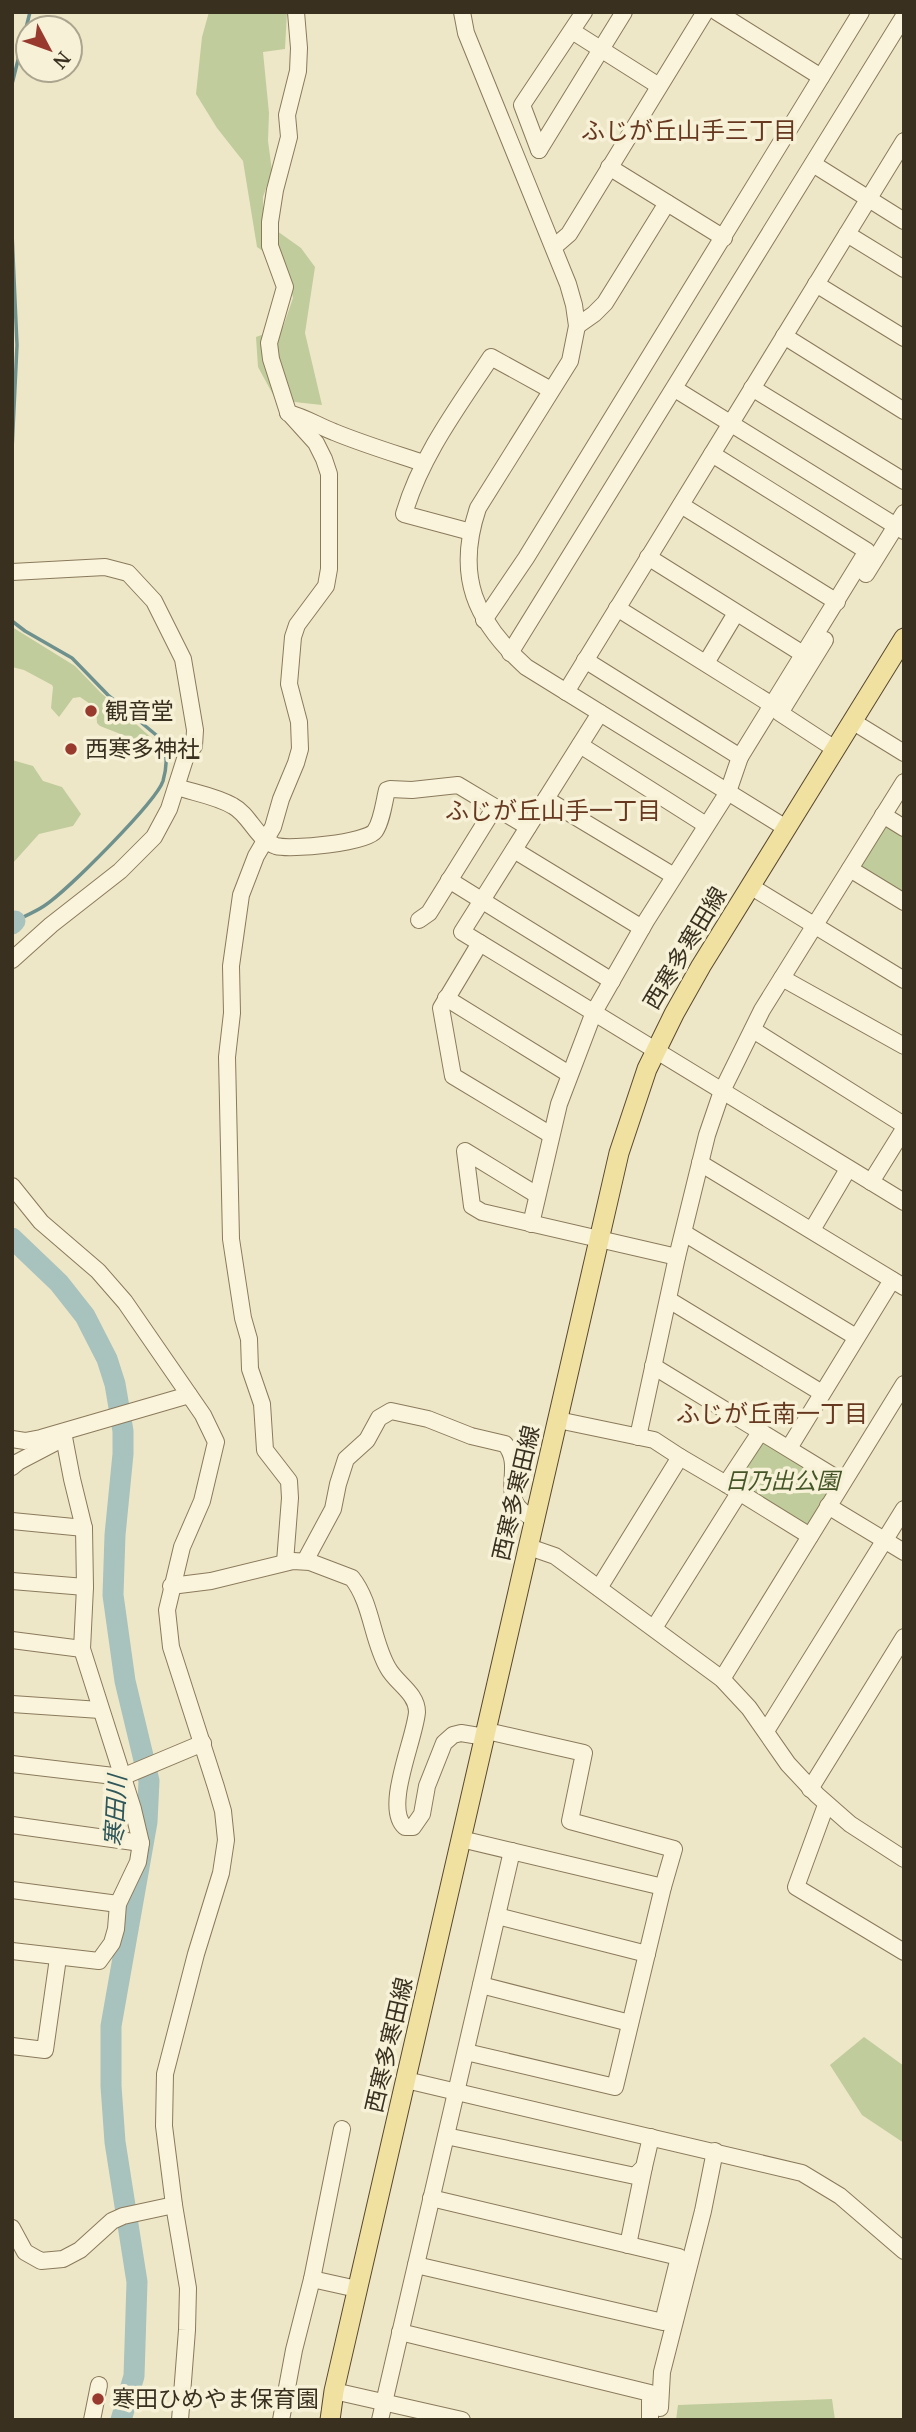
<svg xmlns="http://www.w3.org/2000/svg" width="916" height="2432" viewBox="0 0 916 2432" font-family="'Noto Serif','Noto Sans JP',serif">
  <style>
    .green { fill: #c0cc9b }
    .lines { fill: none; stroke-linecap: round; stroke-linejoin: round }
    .stream { stroke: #6e918d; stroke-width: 3.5 }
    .river { stroke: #a8c2be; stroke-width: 21 }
    .minor-casing { stroke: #8a7a5c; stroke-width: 18 }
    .major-casing { stroke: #584830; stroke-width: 21 }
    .minor { stroke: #f9f4db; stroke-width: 16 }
    .major { stroke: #f0e1a0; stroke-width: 19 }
    .poi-dot { fill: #983a2d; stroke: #f6f1d7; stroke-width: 2.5 }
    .labels { text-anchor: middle; stroke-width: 7; stroke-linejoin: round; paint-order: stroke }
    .poi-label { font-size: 23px; fill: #3a3020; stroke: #f6f1d7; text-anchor: start }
    .street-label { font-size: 23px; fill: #3a3020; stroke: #f6f1d7 }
    .park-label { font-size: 23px; font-style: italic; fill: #445627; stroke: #f6f1d7 }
    .neighbourhood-label { font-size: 24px; fill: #673820; stroke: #f6f1d7 }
    .water-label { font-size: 24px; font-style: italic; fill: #2f575a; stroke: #f6f1d7 }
  </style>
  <rect width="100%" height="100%" fill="#eee7c7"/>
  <g class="green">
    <path d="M209 12H287L285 49 263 52 269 113 268 141 272 171 263 197V221L301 248 315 267 305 333 322 405 276 400 258 367 256 337 283 327 293 298 286 267 257 247 243 161 217 128 196 94 202 37Z"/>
    <path d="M12 627 75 666 100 692 155 741 153 743 128 737 100 726 97 723 96 708 80 697 73 698 59 717 51 708 53 687 52 685 24 670 12 667Z"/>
    <path d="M12 760 33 766 43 781 62 787 81 814 73 826 39 834 12 864Z"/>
    <path d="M884 825 904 834V897L858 865Z"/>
    <path d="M758 1439 831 1480 833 1486 810 1524 804 1526 735 1484Z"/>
    <path d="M864 2037 904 2066V2143L862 2115 830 2065Z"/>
    <path d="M832 2399 835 2420H676L678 2405Z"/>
  </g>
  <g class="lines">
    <g class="stream">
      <path d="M12 84 30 12"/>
      <path d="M12 233 17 345 12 450"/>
      <path d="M12 621 25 631 72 658 108 695 161 739C168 752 167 767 163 781 156 802 66 892 44 906 35 912 25 916 15 921L12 919"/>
    </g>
    <g class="river">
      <path d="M12 924 15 921"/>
      <path d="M12 1238 59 1283 85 1316 107 1359 115 1384 123 1431V1454L115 1535 113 1595 125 1681 149 1781 147 1822 111 2026V2086L115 2142 137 2282 134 2376 121 2420"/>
    </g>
    <defs>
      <g id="minor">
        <path d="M462 12 466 33 568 284 574 305 577 326 570 361 478 508C455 576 475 621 526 667L786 828"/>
        <path d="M717 12 821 77"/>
        <path d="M572 31 659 86"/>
        <path d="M539 150 624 12"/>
        <path d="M539 150 522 105 584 12"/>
        <path d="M813 164 904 221"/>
        <path d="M609 167 724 238"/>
        <path d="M847 234 904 269"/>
        <path d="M554 247 569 234 705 12"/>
        <path d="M816 284 904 338"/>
        <path d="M577 326 594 314 605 303 667 203"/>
        <path d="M784 336 904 411"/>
        <path d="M752 388 904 481"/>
        <path d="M675 389 904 531"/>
        <path d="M288 413C305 417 318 426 334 432 363 444 393 453 423 463"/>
        <path d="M681 505 837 602"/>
        <path d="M471 532 404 514C421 456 458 407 491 357L551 390"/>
        <path d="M648 557 803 654"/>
        <path d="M12 572 105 567 128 573 154 601 183 659 195 730 194 746 185 759 169 809 154 837 120 871 51 925 12 960"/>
        <path d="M866 574 904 513"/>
        <path d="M617 608 772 705"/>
        <path d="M484 620 526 558 861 12"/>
        <path d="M825 640 780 713 835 749"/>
        <path d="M510 653 904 16"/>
        <path d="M585 660 740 757 867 551 712 454"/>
        <path d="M706 663 736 613"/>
        <path d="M566 692 904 141"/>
        <path d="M600 713 462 932 904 1202"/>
        <path d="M852 721 904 753"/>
        <path d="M580 745 706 825"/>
        <path d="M177 787C195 793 216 796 233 806 250 815 257 840 276 846 290 850 367 843 375 831 382 821 384 802 387 790L390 789 412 790 458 785 528 827"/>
        <path d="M546 799 674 876"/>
        <path d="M883 815 904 828"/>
        <path d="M514 850 642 928"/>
        <path d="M850 869 904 902"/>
        <path d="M449 880 612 981"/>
        <path d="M750 886 904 980"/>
        <path d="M419 920 429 913 495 807"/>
        <path d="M480 943 441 1008 453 1076 551 1135"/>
        <path d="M782 978 904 1046"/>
        <path d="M446 998 569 1074"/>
        <path d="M753 1030 904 1125"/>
        <path d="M700 1163 904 1287"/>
        <path d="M871 1182 904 1129"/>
        <path d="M12 1186 41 1222 98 1271 125 1302 203 1415 216 1442 202 1501 182 1547 167 1610 171 1647 216 1787 223 1811 226 1840 221 1873 196 1954 165 2074 164 2126 174 2205 188 2288 187 2330 180 2420"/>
        <path d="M537 1195 465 1151 472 1206 482 1212 677 1257"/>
        <path d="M531 1224 559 1104 594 1012 646 921 728 792 740 757"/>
        <path d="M812 1230 848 1169"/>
        <path d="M684 1233 856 1337"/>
        <path d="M669 1300 822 1393"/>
        <path d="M653 1366 843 1482"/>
        <path d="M558 1420 654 1440 680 1457 599 1588"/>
        <path d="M761 1431 726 1484 810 1536"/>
        <path d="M638 1437 677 1257 707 1135 722 1091 762 1010 904 782"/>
        <path d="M12 1439 25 1441 41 1438 189 1395"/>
        <path d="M789 1448 892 1280"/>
        <path d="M680 1457 726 1484"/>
        <path d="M12 1467 18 1462 62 1439"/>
        <path d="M828 1506 904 1552"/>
        <path d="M12 1521 84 1528"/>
        <path d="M529 1547 555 1556 722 1679 749 1708 788 1764 817 1795 850 1824 904 1859"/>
        <path d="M305 1561 333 1509 338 1484 346 1459 367 1440 379 1418 391 1411 428 1419 471 1436 505 1444C527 1469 492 1502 536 1519"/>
        <path d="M285 1562 290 1498 289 1481 265 1450 262 1404 250 1369 249 1339 243 1318 231 1239 227 1057 232 1013 231 966 241 895 256 856 273 827 281 799 296 763 300 749 299 722 289 684 293 637 297 625 326 586 329 569V474L324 459 316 443 288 412 271 359 269 343 285 287 270 246V222L275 190 289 137 287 115 298 71 299 48 296 12"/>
        <path d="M12 1581 85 1587"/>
        <path d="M171 1586 211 1581 293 1561 310 1562 352 1578C372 1603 372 1641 388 1668 396 1683 417 1693 417 1712 415 1739 383 1808 405 1827H413L422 1814 427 1786 444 1743 453 1735 461 1733 485 1737"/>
        <path d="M654 1628 739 1493"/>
        <path d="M12 1640 82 1649"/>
        <path d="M722 1679 904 1384"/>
        <path d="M12 1704 100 1710"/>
        <path d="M766 1731 904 1509"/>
        <path d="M12 1764 122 1777 203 1743"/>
        <path d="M810 1789 904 1637"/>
        <path d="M826 1805 796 1887 904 1952"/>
        <path d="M12 1825 141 1843"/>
        <path d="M461 1839 663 1887"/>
        <path d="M12 1890 118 1904"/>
        <path d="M497 1916 647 1954"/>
        <path d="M12 1951 99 1961 112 1943 116 1929 118 1904 138 1862 141 1843 133 1809 82 1649 85 1587 84 1528 72 1479 63 1432"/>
        <path d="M481 1985 630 2023"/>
        <path d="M12 2046 45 2050 58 1958"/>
        <path d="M466 2052 615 2087 663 1887 674 1849 570 1821 584 1753 487 1731"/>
        <path d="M406 2080 802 2173 840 2196 904 2251"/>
        <path d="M446 2136 635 2176 644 2167 651 2137"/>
        <path d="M12 2228 25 2252 41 2261 63 2259 80 2250 112 2221 123 2216 174 2205"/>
        <path d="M628 2245 644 2167"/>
        <path d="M416 2265 663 2322 679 2257 431 2198"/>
        <path d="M312 2279 357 2289"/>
        <path d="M400 2332 650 2393V2420"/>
        <path d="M334 2391 462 2420"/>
        <path d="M660 2408 662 2372 703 2211 715 2151"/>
        <path d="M92 2420 99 2385"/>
        <path d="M281 2420 294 2350 312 2279 342 2129"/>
        <path d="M380 2420 512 1851"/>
      </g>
      <path id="major" d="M330 2420 334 2391 619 1153 647 1069 674 1014 701 966 904 638"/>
    </defs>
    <use href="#minor" class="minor-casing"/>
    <use href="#major" class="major-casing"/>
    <use href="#minor" class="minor"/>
    <use href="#major" class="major"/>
  </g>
  <g class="poi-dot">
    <circle cx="91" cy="711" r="7"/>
    <circle cx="71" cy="749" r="7"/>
    <circle cx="98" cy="2399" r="7"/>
  </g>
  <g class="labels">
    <g class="poi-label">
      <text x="105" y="719">観音堂</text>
      <text x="85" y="757">西寒多神社</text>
      <text x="112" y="2407">寒田ひめやま保育園</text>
    </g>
    <g class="street-label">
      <text transform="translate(685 948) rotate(-59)" y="8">西寒多寒田線</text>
      <text transform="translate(516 1493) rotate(-77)" y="8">西寒多寒田線</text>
      <text transform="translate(389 2045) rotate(-77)" y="8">西寒多寒田線</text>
    </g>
    <g class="park-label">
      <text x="782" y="1489">日乃出公園</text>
    </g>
    <g class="neighbourhood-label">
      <text x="689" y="139">ふじが丘山手三丁目</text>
      <text x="553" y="819">ふじが丘山手一丁目</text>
      <text x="772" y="1422">ふじが丘南一丁目</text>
    </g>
    <g class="water-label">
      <text transform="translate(116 1811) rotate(-87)" y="8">寒田川</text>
    </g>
  </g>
  <rect width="916" height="2432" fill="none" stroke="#3a3020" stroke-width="28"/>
  <g transform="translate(49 49) rotate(131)"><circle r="33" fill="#f6f1d7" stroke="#aba48e" stroke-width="2"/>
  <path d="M0-5L12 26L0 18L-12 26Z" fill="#983a2d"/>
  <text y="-10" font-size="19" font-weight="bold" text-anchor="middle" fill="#3a3020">N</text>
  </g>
</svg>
